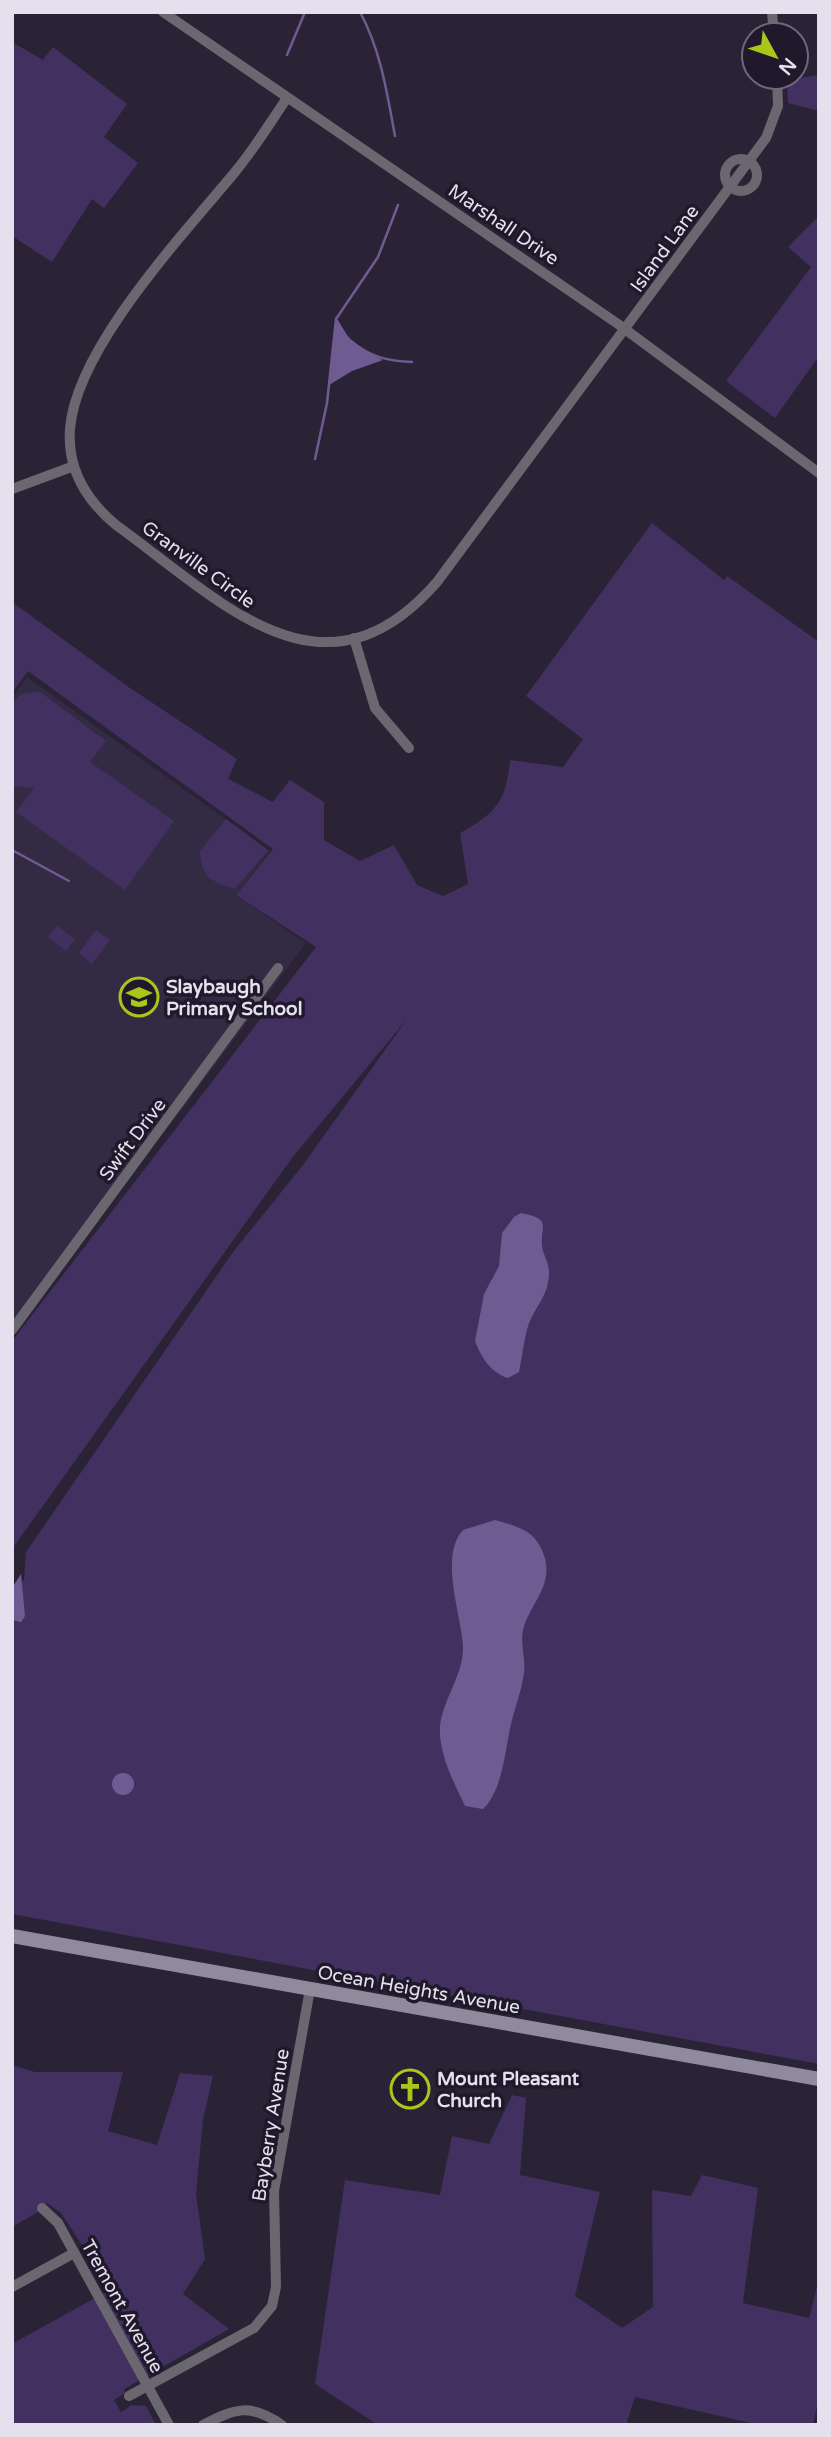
<svg xmlns="http://www.w3.org/2000/svg" width="831" height="2437" viewBox="0 0 831 2437" font-family="'Varela Round',sans-serif">
  <style>
    .built { fill: #332a44 }
    .green { fill: #423060 }
    .water { fill: #6f5b91 }
    .lines { fill: none; stroke-linecap: round; stroke-linejoin: round }
    .stream { stroke: #6f5b91; stroke-width: 2.5 }
    .street { stroke: #6a6771; stroke-width: 10 }
    .secondary { stroke: #908b9c; stroke-width: 14 }
    .labels { text-anchor: middle; stroke-width: 7; stroke-linejoin: round; paint-order: stroke }
    .street-label { font-size: 19px; fill: #e4e0ed; stroke: #20192c }
    .poi-label { font-size: 19px; font-weight: bold; fill: #e4e0ed; stroke: #20192c; text-anchor: start }
  </style>
  <rect width="100%" height="100%" fill="#2a2336"/>
  <path class="built" d="M27 677 270 851 236 895 306 943 183 1108 150 1145 12 1330V698Z"/>
  <g class="green">
    <path d="M12 42 43 60 53 47 127 104 104 137 138 163 104 208 92 199 52 262 12 236Z"/>
    <path d="M819 75V111L788 103 787 80Z"/>
    <path d="M819 216V356L775 418 726 381 811 267 788 247Z"/>
    <path d="M652 523 724 580 727 576 819 642V2064L12 1914V1591L24 1580 26 1552 233 1252 303 1165 407 1019 292 1158 12 1549V1341L316 947 236 895 273 849 28 671 12 693V602L130 688 237 759 228 779 273 802 290 780 324 802V840L360 861 394 845 417 885 443 896 468 884 460 833C496 813 506 802 510 760L563 767 583 739 526 696Z"/>
    <path d="M39 691 106 741 90 762 174 821 125 890 16 812 34 788 12 786V705L21 694Z"/>
    <path d="M226 819 268 850 235 889C211 881 201 878 200 851Z"/>
    <path d="M57 926 75 939 66 951 48 937Z"/>
    <path d="M96 930 110 940 92 964 79 953Z"/>
    <path d="M125 984 143 996 135 1006 118 994Z"/>
    <path d="M12 2065 35 2072H123L108 2131 157 2145 180 2073 213 2076 203 2119 196 2194 205 2259 183 2294 229 2329 124 2389 125 2393 114 2400 121 2412 132 2405 146 2406 156 2425H12V2344L111 2289 61 2213 47 2203 38 2212 12 2227Z"/>
    <path d="M512 2095 526 2098 520 2175 600 2192 575 2296 622 2328 653 2307 652 2190 691 2196 702 2175 758 2188 743 2303 809 2318 819 2279V2397L813 2425H760L635 2397 626 2425H378L315 2384 345 2180 440 2195 452 2136 489 2144Z"/>
  </g>
  <g class="water">
    <path d="M336 319C348 340 361 351 383 360L352 371 329 385Z"/>
    <path d="M521 1213C553 1219 540 1226 542 1246 543 1255 549 1262 549 1272 549 1294 538 1303 530 1321 525 1331 522 1359 519 1372L508 1378C491 1373 481 1357 475 1341L484 1294 499 1266 502 1233 514 1217Z"/>
    <path d="M495 1520C515 1526 533 1529 542 1550 557 1584 530 1602 523 1630 520 1644 526 1659 524 1673 522 1688 516 1705 512 1720 505 1746 504 1789 483 1809L465 1806C454 1783 442 1760 440 1735 438 1704 464 1678 463 1646 461 1614 439 1556 463 1530Z"/>
    <path d="M21 1574 25 1616 21 1622 12 1620V1588Z"/>
    <circle cx="123" cy="1784" r="11"/>
  </g>
  <g class="lines">
    <g class="stream">
      <path d="M360 12C381 51 387 93 395 136"/>
      <path d="M287 55 305 12"/>
      <path d="M337 321 346 336"/>
      <path d="M351 341C370 357 387 361 412 362"/>
      <path d="M315 459 327 403 336 319 378 257 398 205"/>
      <path d="M12 850 69 881"/>
    </g>
    <g class="street">
      <path d="M163 12 618 324 819 473"/>
      <path d="M772 12 774 35"/>
      <path d="M287 98C270 123 254 149 235 172 184 234 76 348 70 429 67 469 87 501 116 525 220 600 323 713 437 582L766 138 778 106 777 77"/>
      <circle cx="741" cy="175" r="16"/>
      <path d="M12 489 74 466"/>
      <path d="M354 638 375 708 409 748"/>
      <path d="M12 1330 278 968"/>
      <path d="M42 2208 58 2223 169 2425"/>
      <path d="M12 2287 74 2253"/>
      <path d="M129 2396 254 2328 272 2306 276 2287 274 2191 310 1989"/>
      <path d="M203 2425C236 2408 250 2403 282 2425"/>
    </g>
    <path class="secondary" d="M12 1936 819 2079"/>
  </g>
  <defs>
    <symbol id="school-ring" viewBox="-11 -11 22 22"><circle r="9.5" fill="#20192c" stroke="#a9c719" stroke-width="1.5"/><path d="M0-5L7-2L0 1L-7-2ZM-4 1L0 2.5L4 1V4Q0 6-4 4Z" fill="#a9c719"/></symbol>
    <symbol id="church-ring" viewBox="-11 -11 22 22"><circle r="9.5" fill="#20192c" stroke="#a9c719" stroke-width="1.5"/><path d="M-1.2-6h2.4v3.5h3.3v2.4h-3.3V6h-2.4V-.1h-3.3v-2.4h3.3Z" fill="#a9c719"/></symbol>
  </defs>
  <g fill-rule="evenodd">
    <use href="#school-ring" x="117" y="975" width="44" height="44"/>
    <use href="#church-ring" x="388" y="2067" width="44" height="44"/>
  </g>
  <g class="labels">
    <g class="street-label">
      <text transform="translate(504 224) rotate(34)" y="7">Marshall Drive</text>
      <text transform="translate(664 248) rotate(-54)" y="7">Island Lane</text>
      <text transform="translate(199 564) rotate(36)" y="7">Granville Circle</text>
      <text transform="translate(132 1139) rotate(-53)" y="7">Swift Drive</text>
      <text transform="translate(419 1989) rotate(10)" y="7">Ocean Heights Avenue</text>
      <text transform="translate(270 2125) rotate(-81)" y="7">Bayberry Avenue</text>
      <text transform="translate(123 2306) rotate(61)" y="7">Tremont Avenue</text>
    </g>
    <g class="poi-label">
      <text x="166" y="993">Slaybaugh<tspan x="166" dy="22">Primary School</tspan></text>
      <text x="437" y="2085">Mount Pleasant<tspan x="437" dy="22">Church</tspan></text>
    </g>
  </g>
  <rect width="831" height="2437" fill="none" stroke="#e4e0ed" stroke-width="28"/>
  <g transform="translate(775 56) rotate(130)"><circle r="33" fill="#20192c" stroke="#6e6979" stroke-width="2"/>
  <path d="M0-5L12 26L0 18L-12 26Z" fill="#a9c719"/>
  <text y="-10" font-size="19" font-weight="bold" text-anchor="middle" fill="#e4e0ed">N</text>
  </g>
</svg>
